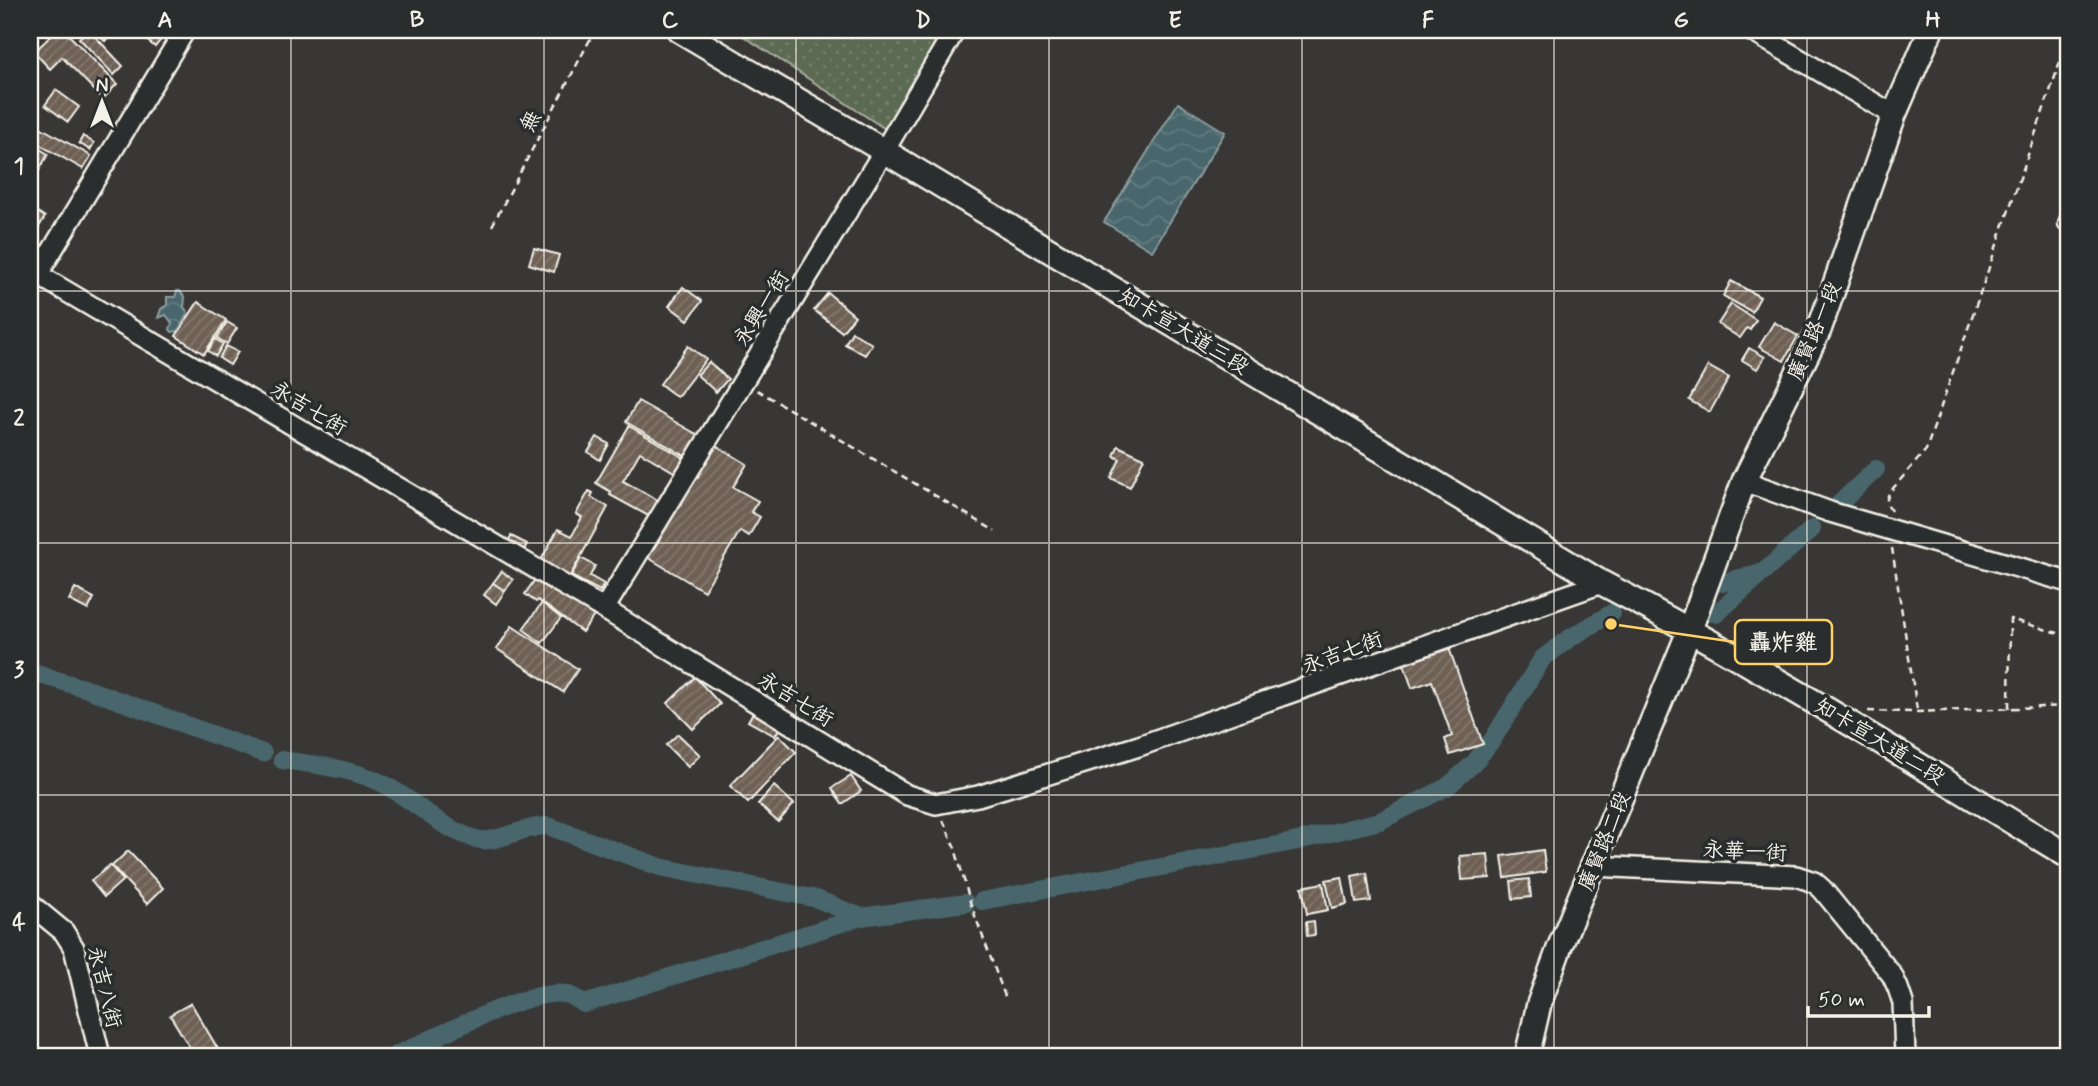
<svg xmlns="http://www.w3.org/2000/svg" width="2098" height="1086" viewBox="0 0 2098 1086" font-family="Mynerve,'LXGW WenKai TC',sans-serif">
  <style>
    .grass { fill: url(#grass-dots); stroke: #a8ae9d; stroke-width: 2 }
    .water { fill: url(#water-waves); stroke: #8d9e9e; stroke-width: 2 }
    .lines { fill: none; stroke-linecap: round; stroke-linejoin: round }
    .canal { stroke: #48666c; stroke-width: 18 }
    .building { fill: url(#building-hatch); stroke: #f4f1e8; stroke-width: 2 }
    .service-casing { stroke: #f4f1e8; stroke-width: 15 }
    .minor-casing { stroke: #f4f1e8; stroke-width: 24 }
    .tertiary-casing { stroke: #f4f1e8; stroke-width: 28 }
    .path { stroke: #f4f1e8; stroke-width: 2.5; stroke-dasharray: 7 5; stroke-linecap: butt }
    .service { stroke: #2a2d2e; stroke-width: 10 }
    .minor { stroke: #2a2d2e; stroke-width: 19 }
    .tertiary { stroke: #2a2d2e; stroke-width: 23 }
    .grid { fill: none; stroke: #f4f1e8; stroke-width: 2; stroke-opacity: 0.55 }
    .labels { text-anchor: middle; stroke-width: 7; stroke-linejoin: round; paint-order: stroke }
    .street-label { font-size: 21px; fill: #f4f1e8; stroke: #2a2d2e }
    .leader { fill: none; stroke: #ffd166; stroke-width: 2.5 }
    .callout-dot { fill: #ffd166; stroke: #2a2d2e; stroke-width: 2.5 }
    .callout { fill: #2a2d2e; stroke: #ffd166; stroke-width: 2.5 }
    .callout-label { font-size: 23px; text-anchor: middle; font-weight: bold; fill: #f4f1e8 }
    .neatline { fill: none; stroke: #f4f1e8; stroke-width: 2.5 }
    .grid-label { font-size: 23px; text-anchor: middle; font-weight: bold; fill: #f4f1e8 }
  </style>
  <defs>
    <pattern id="grass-dots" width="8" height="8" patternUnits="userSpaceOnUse" patternTransform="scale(1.75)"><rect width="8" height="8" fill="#5b6a52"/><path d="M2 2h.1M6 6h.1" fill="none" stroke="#73806b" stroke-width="1.8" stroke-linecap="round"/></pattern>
    <pattern id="water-waves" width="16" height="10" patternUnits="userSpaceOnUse" patternTransform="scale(1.75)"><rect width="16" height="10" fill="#48666c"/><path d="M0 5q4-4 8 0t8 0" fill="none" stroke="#637c81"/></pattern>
    <pattern id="building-hatch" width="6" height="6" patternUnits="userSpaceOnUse" patternTransform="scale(1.75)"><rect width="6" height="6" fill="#6e6054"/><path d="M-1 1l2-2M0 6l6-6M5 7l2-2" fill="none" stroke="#83776d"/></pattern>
  </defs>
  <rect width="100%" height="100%" fill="#383736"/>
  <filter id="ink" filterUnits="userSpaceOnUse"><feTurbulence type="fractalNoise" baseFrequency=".0143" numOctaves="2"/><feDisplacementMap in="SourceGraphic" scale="14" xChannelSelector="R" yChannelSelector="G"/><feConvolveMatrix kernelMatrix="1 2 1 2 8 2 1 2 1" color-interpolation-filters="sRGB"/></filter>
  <g filter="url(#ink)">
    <path class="grass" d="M734 30H949L887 130Z"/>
    <g class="water">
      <path d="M1178 103 1225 132 1152 251 1104 222Z"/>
      <path d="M177 291H180L185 298 184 307 188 313 178 331 172 332 170 329 172 323 166 315 158 318 161 309 167 305V297H175Z"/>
    </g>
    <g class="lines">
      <g class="canal">
        <path d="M1838 505 1876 469"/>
        <path d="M1722 583 1759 573"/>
        <path d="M1716 614 1812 529"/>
        <path d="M30 672 87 689 263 753"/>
        <path d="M282 760C313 764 360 770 387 786 416 802 446 833 480 840 496 843 527 825 548 826L660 867 817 899 861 917"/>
        <path d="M982 901 1293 842 1380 821 1447 787 1474 763 1493 739 1542 659 1570 638 1612 613"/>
        <path d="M394 1056C432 1040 528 988 565 994 572 995 578 1000 584 1004L861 917 966 903"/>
      </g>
    </g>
    <g class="building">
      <path d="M57 30H64L117 84 103 99 62 57 50 69 34 52Z"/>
      <path d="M89 30 123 66 114 75 79 38Z"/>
      <path d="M95 30H115L105 41 93 31Z"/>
      <path d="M135 30H155L163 37 155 47Z"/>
      <path d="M56 90 79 107 68 122 45 105Z"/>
      <path d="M40 127 91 156 83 169 33 141Z"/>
      <path d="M83 136 94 143 90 150 79 143Z"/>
      <path d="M30 143 48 154 30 187Z"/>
      <path d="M30 207 45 217 37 230 30 226Z"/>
      <path d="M534 248 559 255 554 272 529 264Z"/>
      <path d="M1731 281 1760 297 1752 312 1723 296Z"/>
      <path d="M683 287 702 301 688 320 669 306Z"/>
      <path d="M828 293 855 316 842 332 814 310Z"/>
      <path d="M198 302 226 320 204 354 176 336Z"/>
      <path d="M1731 304 1756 320 1750 330 1747 328 1740 338 1718 324Z"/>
      <path d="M227 322 237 328 227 344 217 338Z"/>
      <path d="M1774 322 1798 336 1784 361 1759 347Z"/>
      <path d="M852 332 872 344 865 355 845 344Z"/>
      <path d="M215 339 223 344 216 356 208 351Z"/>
      <path d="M226 346 238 352 230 365 219 358Z"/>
      <path d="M688 346 706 359 677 397 660 384Z"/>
      <path d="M1749 348 1765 357 1757 369 1742 360Z"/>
      <path d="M709 362 728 379 716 392 697 375Z"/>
      <path d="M1708 366 1729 378 1710 412 1689 400Z"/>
      <path d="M638 401 700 436 687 457 626 422Z"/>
      <path d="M629 426 684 458 676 473 640 452 623 481 661 502 652 518 610 495 611 492 596 483Z"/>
      <path d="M597 437 609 444 600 460 588 452Z"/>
      <path d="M714 444 747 464 733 487 758 501 751 512 760 517 749 536 740 531 704 591 647 557Z"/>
      <path d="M1118 446 1144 458 1130 487 1111 478 1120 459 1114 456Z"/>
      <path d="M589 491 593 493 591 497 608 507 569 578 540 562 558 529 572 536 582 517 576 514Z"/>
      <path d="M511 536 527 544 522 554 506 546Z"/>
      <path d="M581 558 595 566 590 576 604 584 600 591 571 576Z"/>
      <path d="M502 571 513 580 505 591 493 583Z"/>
      <path d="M536 578 547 587 550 583 594 616 582 632 538 600 536 602 525 594Z"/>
      <path d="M493 583 505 591 496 604 484 595Z"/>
      <path d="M75 588 94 598 88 610 69 600Z"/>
      <path d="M542 603 561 618 542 643 523 629Z"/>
      <path d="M512 626 578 669 563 692 497 649Z"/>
      <path d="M1449 648 1483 744 1450 755 1445 739 1452 736 1432 681 1412 688 1404 664Z"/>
      <path d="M695 677 720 704 693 729 668 703Z"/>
      <path d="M755 709 782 724 775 736 748 721Z"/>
      <path d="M678 734 700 755 688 767 666 745Z"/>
      <path d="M779 735 796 752 748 803 730 786Z"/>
      <path d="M851 776 861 791 842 804 832 788Z"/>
      <path d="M774 786 794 804 778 822 758 804Z"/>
      <path d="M1543 850 1546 872 1505 878 1502 856Z"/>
      <path d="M128 851 163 888 147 904 112 866Z"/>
      <path d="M1488 854 1490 878 1462 880 1460 856Z"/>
      <path d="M110 865 123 880 104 897 91 881Z"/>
      <path d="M1367 873 1371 901 1356 903 1352 876Z"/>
      <path d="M1342 877 1347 904 1332 908 1326 880Z"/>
      <path d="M1529 879 1531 897 1513 899 1511 881Z"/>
      <path d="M1323 883 1328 910 1307 914 1302 887Z"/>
      <path d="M1314 921 1315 935 1307 936 1306 922Z"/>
      <path d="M191 1003 222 1056H195L170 1015Z"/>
    </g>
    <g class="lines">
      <defs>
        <path id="service" d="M2068 212 2064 224 2068 226"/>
        <g id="minor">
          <path d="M1750 30 1894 115"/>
          <path d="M30 270 604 609 907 795 936 804 978 796 1139 746 1602 583"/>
          <path d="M30 287 185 30"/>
          <path d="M1744 481 1830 512 2068 582"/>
          <path d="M604 609 884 151 955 30"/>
          <path d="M1594 866 1796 876 1814 882 1822 889 1892 975 1898 988 1903 1003 1905 1056"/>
          <path d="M30 904 64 932 74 948 100 1056"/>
        </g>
        <g id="tertiary">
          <path d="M679 30 884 151 1602 583C1762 667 1914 762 2068 856"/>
          <path d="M1527 1056 1539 1004 1560 946 1690 629 1744 481 1819 330 1894 115 1931 30"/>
        </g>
      </defs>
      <use href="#service" class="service-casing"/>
      <use href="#minor" class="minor-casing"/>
      <use href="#tertiary" class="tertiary-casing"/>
      <g class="path">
        <path d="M492 226 595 30"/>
        <path d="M757 390 995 531"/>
        <path d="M1891 511 1886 502 1889 493 1926 450 2068 39"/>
        <path d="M1892 548 1917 710"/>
        <path d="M2009 708 2010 619 2068 636"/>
        <path d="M1868 711 1917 712 2068 706"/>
        <path d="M943 820 955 848 971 905 1006 999"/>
      </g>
      <use href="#service" class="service"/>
      <use href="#minor" class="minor"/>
      <use href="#tertiary" class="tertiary"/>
    </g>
  </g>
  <path class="grid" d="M291 30V1056M544 30V1056M796 30V1056M1049 30V1056M1302 30V1056M1554 30V1056M1807 30V1056M30 291H2068M30 543H2068M30 795H2068"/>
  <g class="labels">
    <g class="street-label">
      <text transform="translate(530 121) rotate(-62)" y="7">無</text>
      <text transform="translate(761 308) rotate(-58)" y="7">永興一街</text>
      <text transform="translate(1184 331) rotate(31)" y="7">知卡宣大道三段</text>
      <text transform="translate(1814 331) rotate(-67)" y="7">廣賢路一段</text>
      <text transform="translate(309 408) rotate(31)" y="7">永吉七街</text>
      <text transform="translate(1342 652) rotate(-20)" y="7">永吉七街</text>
      <text transform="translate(796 699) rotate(32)" y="7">永吉七街</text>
      <text transform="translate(1880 741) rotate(31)" y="7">知卡宣大道二段</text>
      <text transform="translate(1604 841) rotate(-68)" y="7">廣賢路二段</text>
      <text transform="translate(1745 851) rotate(3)" y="7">永華一街</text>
      <text transform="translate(105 987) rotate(76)" y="7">永吉八街</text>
    </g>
  </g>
  <path class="leader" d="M1611 624L1735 642"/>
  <circle class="callout-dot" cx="1611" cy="624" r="7"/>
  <rect class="callout" x="1735" y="620" width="97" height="44" rx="7"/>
  <g class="callout-label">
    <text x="1783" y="650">轟炸雞</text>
  </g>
  <rect width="2098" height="1086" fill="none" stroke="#2a2d2e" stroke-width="77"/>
  <g transform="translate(102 102)" stroke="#2a2d2e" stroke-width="5" paint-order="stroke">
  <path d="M0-5L12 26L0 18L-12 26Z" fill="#f4f1e8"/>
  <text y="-10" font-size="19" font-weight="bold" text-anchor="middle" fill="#f4f1e8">N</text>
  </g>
  <path d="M1808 1006v10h121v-10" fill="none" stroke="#f4f1e8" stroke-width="3.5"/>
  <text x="1818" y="1006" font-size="21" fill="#f4f1e8" stroke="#2a2d2e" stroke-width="5" paint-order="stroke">50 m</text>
  <rect x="38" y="38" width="2022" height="1010" class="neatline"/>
  <g class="grid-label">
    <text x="165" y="27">A</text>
    <text x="417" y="27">B</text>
    <text x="670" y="27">C</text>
    <text x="923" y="27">D</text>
    <text x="1175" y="27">E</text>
    <text x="1428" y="27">F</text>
    <text x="1681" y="27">G</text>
    <text x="1933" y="27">H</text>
    <text x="19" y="173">1</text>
    <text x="19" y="425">2</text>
    <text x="19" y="677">3</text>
    <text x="19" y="929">4</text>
  </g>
</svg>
